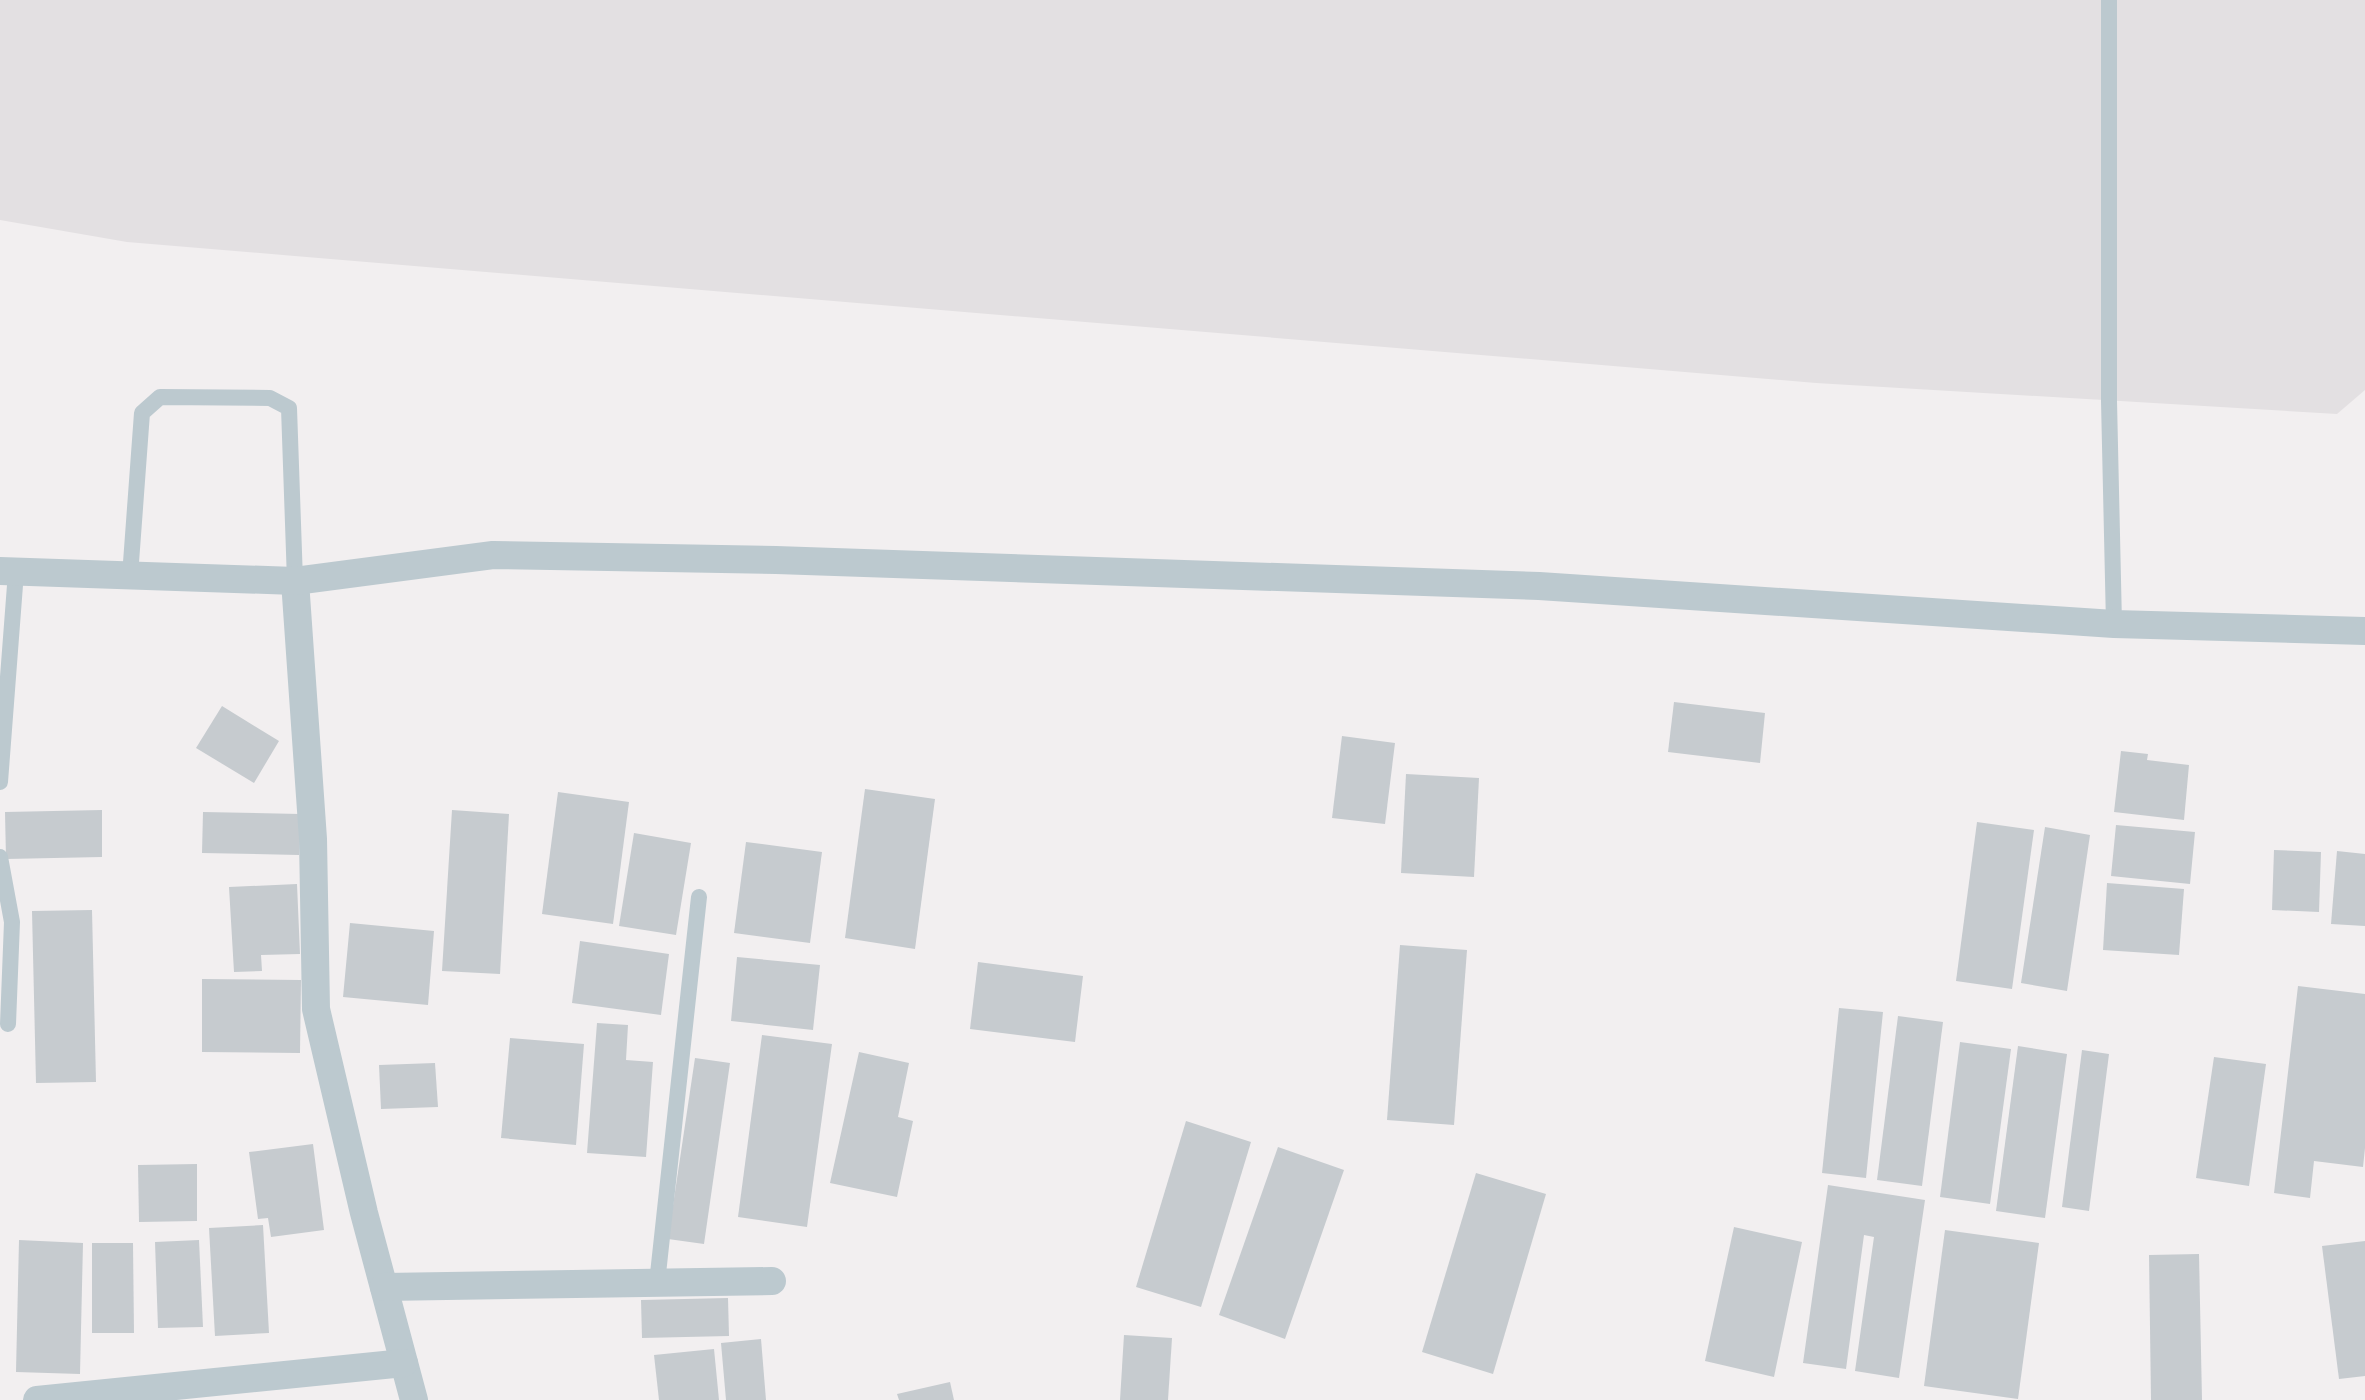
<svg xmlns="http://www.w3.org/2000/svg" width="2365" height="1400" viewBox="0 0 2365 1400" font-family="Lato,sans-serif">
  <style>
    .education { fill: #e3e0e2 }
    .building { fill: #c6cbcf }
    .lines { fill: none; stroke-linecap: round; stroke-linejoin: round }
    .service { stroke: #bcc9cf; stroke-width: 16 }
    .minor { stroke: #bcc9cf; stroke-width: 28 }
    .tertiary { stroke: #bcc9cf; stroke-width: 28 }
  </style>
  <rect width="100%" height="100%" fill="#f2eff0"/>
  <path class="education" d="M0 0H2365V390L2337 414 1816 383 127 242 0 220Z"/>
  <g class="building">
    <path d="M1674 702 1765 713 1760 763 1668 752Z"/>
    <path d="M222 706 279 741 254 783 196 748Z"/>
    <path d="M1342 736 1395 743 1385 824 1332 818Z"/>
    <path d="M2121 751 2148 754 2147 760 2189 765 2184 820 2114 812Z"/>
    <path d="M1406 774 1479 778 1474 877 1401 873Z"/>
    <path d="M865 789 935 799 915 949 845 938Z"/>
    <path d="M558 792 629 802 613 924 542 914Z"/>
    <path d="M102 810V857L6 859 5 812Z"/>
    <path d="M452 810 509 814 500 974 442 971Z"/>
    <path d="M203 812 300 814 299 855 202 853Z"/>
    <path d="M1977 822 2034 830 2012 989 1956 981Z"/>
    <path d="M2116 825 2195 832 2190 884 2111 876Z"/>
    <path d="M2045 827 2090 835 2067 991 2021 983Z"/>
    <path d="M634 833 691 843 676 935 619 926Z"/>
    <path d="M746 842 822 852 810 943 734 933Z"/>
    <path d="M2274 850 2321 852 2319 912 2272 910Z"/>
    <path d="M2337 851 2365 854V926L2331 924Z"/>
    <path d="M2107 883 2184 889 2179 955 2103 950Z"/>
    <path d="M297 884 300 954 261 955 262 971 234 972 229 887Z"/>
    <path d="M92 910 96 1082 36 1083 32 911Z"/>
    <path d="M350 923 434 931 428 1005 343 997Z"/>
    <path d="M580 941 669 954 661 1015 572 1003Z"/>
    <path d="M1400 945 1467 950 1454 1125 1387 1120Z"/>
    <path d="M737 957 820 965 813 1030 731 1021Z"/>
    <path d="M978 962 1083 976 1075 1042 970 1029Z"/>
    <path d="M202 979 301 980 300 1053 202 1052Z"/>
    <path d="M2298 986 2365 994V1148L2363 1167 2314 1161 2310 1198 2274 1193Z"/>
    <path d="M1839 1008 1883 1012 1866 1178 1822 1173Z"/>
    <path d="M1898 1016 1943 1022 1922 1186 1877 1180Z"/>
    <path d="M597 1023 628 1025 626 1060 653 1062 646 1157 587 1153Z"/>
    <path d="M762 1035 832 1044 807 1227 738 1217Z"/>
    <path d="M510 1038 584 1044 576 1145 501 1138Z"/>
    <path d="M1960 1042 2011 1049 1990 1204 1940 1197Z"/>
    <path d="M2018 1046 2067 1054 2045 1218 1996 1211Z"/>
    <path d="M2082 1050 2109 1054 2089 1211 2062 1207Z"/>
    <path d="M859 1052 909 1063 898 1117 913 1121 897 1197 830 1183Z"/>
    <path d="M2214 1057 2266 1064 2249 1186 2196 1178Z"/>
    <path d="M695 1058 730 1063 704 1244 668 1239Z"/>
    <path d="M435 1063 438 1107 381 1109 379 1065Z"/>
    <path d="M1186 1121 1251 1142 1201 1307 1136 1287Z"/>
    <path d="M313 1144 324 1230 271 1237 268 1218 258 1219 249 1152Z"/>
    <path d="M1278 1147 1344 1170 1285 1339 1219 1315Z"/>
    <path d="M197 1164V1221L139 1222 138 1165Z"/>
    <path d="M1476 1173 1546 1194 1493 1374 1422 1352Z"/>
    <path d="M1828 1185 1925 1200 1899 1378 1855 1371 1874 1237 1864 1235 1846 1369 1803 1363Z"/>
    <path d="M263 1225 269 1333 215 1336 209 1228Z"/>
    <path d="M1734 1227 1802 1242 1774 1377 1705 1361Z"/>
    <path d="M1945 1230 2039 1243 2018 1399 1924 1386Z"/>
    <path d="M19 1240 83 1243 80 1374 16 1372Z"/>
    <path d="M199 1240 203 1327 158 1328 155 1242Z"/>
    <path d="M2365 1241V1376L2339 1379 2322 1246Z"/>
    <path d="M92 1243H133L134 1333H92Z"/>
    <path d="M2199 1254 2202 1400H2151L2149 1255Z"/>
    <path d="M728 1298 729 1336 642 1338 641 1300Z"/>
    <path d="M1124 1335 1172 1338 1168 1400H1120Z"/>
    <path d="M761 1339 766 1400H726L721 1343Z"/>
    <path d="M714 1349 719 1400H659L654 1355Z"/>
    <path d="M950 1382 954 1400H899L897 1394Z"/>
  </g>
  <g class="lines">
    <g class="service">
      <path d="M2109 0V401L2114 624"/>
      <path d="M130 576 142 413 160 397 270 398 289 408 295 581"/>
      <path d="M0 782 16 572"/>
      <path d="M0 857 12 922 8 1024"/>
      <path d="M657 1283 699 897"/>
    </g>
    <g class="minor">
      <path d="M295 581 313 839 316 1009 364 1213 414 1400"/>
      <path d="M384 1287 772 1281"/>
      <path d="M37 1400 404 1363"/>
    </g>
    <path class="tertiary" d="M0 571 295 581 493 555 776 560 1539 586 2114 624 2365 631"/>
  </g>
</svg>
